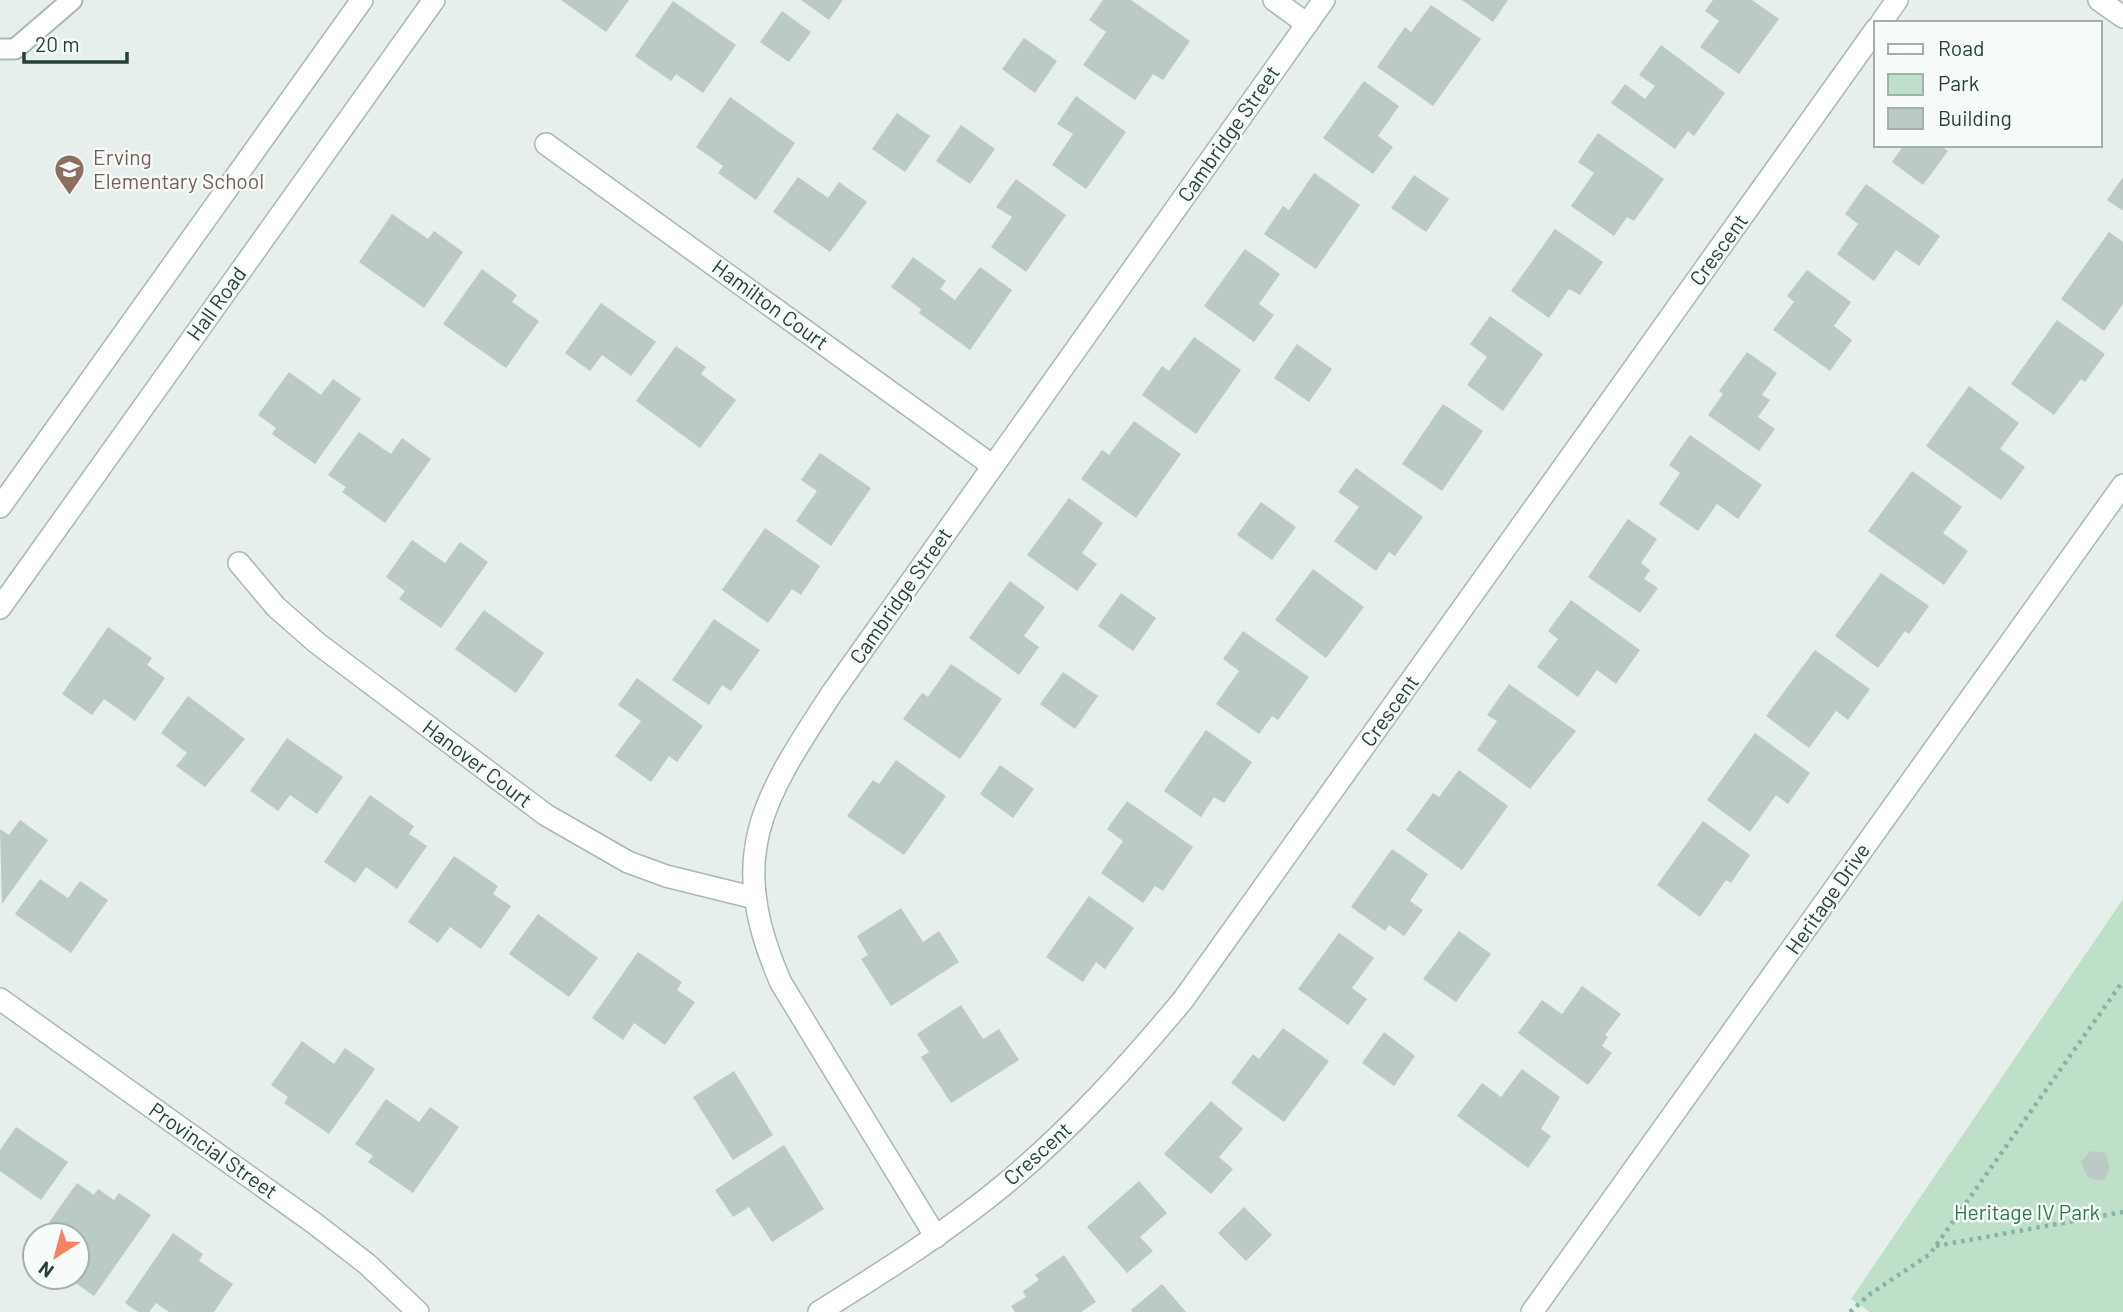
<svg xmlns="http://www.w3.org/2000/svg" width="2123" height="1312" viewBox="0 0 2123 1312" font-family="Barlow,sans-serif">
  <style>
    .green { fill: #bfe0c8 }
    .building { fill: #bbcac4 }
    .lines { fill: none; stroke-linecap: round; stroke-linejoin: round }
    .service-casing { stroke: #a8b8b2; stroke-width: 23 }
    .minor-casing { stroke: #a8b8b2; stroke-width: 24 }
    .tertiary-casing { stroke: #a8b8b2; stroke-width: 24 }
    .path { stroke: #86b3a5; stroke-width: 4.5; stroke-dasharray: 3.5 5; stroke-linecap: butt }
    .service { stroke: #fff; stroke-width: 19 }
    .minor { stroke: #fff; stroke-width: 21 }
    .tertiary { stroke: #fff; stroke-width: 21 }
    .labels { text-anchor: middle; stroke-width: 5; stroke-linejoin: round; paint-order: stroke }
    .street-label { font-size: 21px; fill: #24423a; stroke: #f7fbf9 }
    .education-label { font-size: 21px; fill: #785e54; stroke: #f7fbf9; text-anchor: start }
    .park-label { font-size: 21px; fill: #2d7a4b; stroke: #f7fbf9 }
  </style>
  <rect width="100%" height="100%" fill="#e6efeb"/>
  <path class="green" d="M2123 899V1312H1870L1851 1299Z"/>
  <g class="building">
    <path d="M561 0H629L606 32Z"/>
    <path d="M801 0H843L829 20Z"/>
    <path d="M1103 0H1131L1190 41 1163 80 1153 74 1135 100 1083 65 1106 32 1089 20Z"/>
    <path d="M1462 0H1508L1493 22Z"/>
    <path d="M1713 0H1752L1779 19 1739 74 1700 47 1719 21 1705 11Z"/>
    <path d="M673 1 736 45 703 93 676 74 671 81 635 56Z"/>
    <path d="M1431 5 1481 39 1433 106 1377 67 1405 27 1411 32Z"/>
    <path d="M782 11 811 32 789 62 760 42Z"/>
    <path d="M1024 38 1057 61 1035 93 1002 69Z"/>
    <path d="M1661 45 1725 93 1694 136 1688 131 1675 149 1611 103 1625 84 1645 99 1655 86 1639 75Z"/>
    <path d="M1364 81 1399 106 1378 136 1393 147 1373 174 1323 138Z"/>
    <path d="M1076 96 1126 132 1086 189 1052 165 1073 134 1057 124Z"/>
    <path d="M730 97 795 143 756 200 718 173 723 166 696 147Z"/>
    <path d="M897 113 930 136 905 172 872 149Z"/>
    <path d="M961 125 995 149 970 184 936 161Z"/>
    <path d="M1598 133 1664 179 1634 221 1627 217 1614 236 1571 206 1594 173 1578 162Z"/>
    <path d="M1904 145H1939L1948 151 1923 185 1892 162Z"/>
    <path d="M1314 173 1360 205 1316 269 1264 234 1283 206 1289 210Z"/>
    <path d="M1414 175 1449 199 1426 232 1391 208Z"/>
    <path d="M798 177 828 198 839 182 867 202 830 252 773 212Z"/>
    <path d="M2123 177V211L2107 200Z"/>
    <path d="M1016 179 1066 215 1026 272 991 247 1012 217 996 207Z"/>
    <path d="M1866 184 1940 236 1919 266 1896 250 1874 281 1837 254 1858 224 1845 214Z"/>
    <path d="M392 214 428 239 434 231 463 252 424 308 359 262Z"/>
    <path d="M1555 229 1603 262 1580 295 1569 289 1549 318 1511 291Z"/>
    <path d="M2109 232 2123 242V304L2104 331 2061 299Z"/>
    <path d="M1245 249 1280 274 1259 304 1274 315 1254 342 1204 306Z"/>
    <path d="M913 257 946 281 940 289 955 300 980 267 1012 290 970 350 919 313 921 309 891 287Z"/>
    <path d="M482 269 517 295 512 302 539 321 506 368 443 324Z"/>
    <path d="M1807 270 1851 302 1834 326 1852 340 1830 371 1773 330 1794 302 1787 296Z"/>
    <path d="M601 303 656 342 631 376 602 355 590 371 565 353Z"/>
    <path d="M1490 316 1543 354 1503 411 1467 385 1487 357 1470 344Z"/>
    <path d="M2057 320 2105 354 2085 382 2081 379 2054 415 2011 384Z"/>
    <path d="M1194 337 1241 370 1196 434 1142 395 1162 366 1169 371Z"/>
    <path d="M1297 344 1332 369 1309 402 1274 378Z"/>
    <path d="M676 346 706 367 701 374 736 400 700 448 636 401Z"/>
    <path d="M1747 352 1777 373 1762 395 1770 400 1758 417 1775 429 1759 451 1708 415 1723 394 1719 391Z"/>
    <path d="M289 372 321 395 333 379 361 399 315 464 272 434 276 428 258 415Z"/>
    <path d="M1969 386 2019 423 2000 449 2025 467 2001 500 1926 446Z"/>
    <path d="M1443 404 1483 431 1442 491 1402 464Z"/>
    <path d="M1134 421 1181 454 1136 518 1081 479 1102 450 1109 455Z"/>
    <path d="M359 432 391 454 402 438 431 459 385 523 342 492 346 487 328 475Z"/>
    <path d="M1690 435 1762 485 1738 519 1717 504 1698 531 1659 504 1680 473 1669 465Z"/>
    <path d="M820 453 871 488 831 546 796 521 817 491 801 480Z"/>
    <path d="M1356 468 1423 517 1395 556 1389 552 1376 571 1334 541 1359 507 1338 492Z"/>
    <path d="M1912 471 1962 507 1943 533 1968 551 1944 585 1868 531Z"/>
    <path d="M1069 498 1103 523 1082 553 1097 564 1077 591 1027 555Z"/>
    <path d="M1261 502 1296 527 1272 560 1237 535Z"/>
    <path d="M1628 519 1657 539 1641 563 1650 570 1644 579 1658 588 1640 613 1588 577Z"/>
    <path d="M765 528 820 566 801 595 792 589 768 623 722 590Z"/>
    <path d="M412 540 445 563 460 542 488 562 441 628 399 599 405 591 386 577Z"/>
    <path d="M1313 569 1364 607 1326 658 1275 620Z"/>
    <path d="M1881 573 1929 606 1909 634 1905 631 1878 668 1835 636Z"/>
    <path d="M1010 581 1045 607 1024 636 1039 647 1019 675 969 638Z"/>
    <path d="M1121 593 1156 618 1133 651 1098 626Z"/>
    <path d="M1571 600 1640 650 1616 684 1597 670 1578 697 1537 667 1558 639 1548 631Z"/>
    <path d="M484 610 544 653 516 693 455 649Z"/>
    <path d="M714 619 760 650 731 691 722 685 709 705 672 680Z"/>
    <path d="M108 627 152 658 147 665 165 678 135 721 104 699 92 715 62 694Z"/>
    <path d="M1243 631 1309 677 1278 720 1272 716 1259 734 1216 704 1239 671 1223 659Z"/>
    <path d="M1815 650 1870 689 1848 720 1836 711 1809 748 1766 716Z"/>
    <path d="M951 664 1002 699 960 759 903 719 922 693 928 697Z"/>
    <path d="M1063 672 1098 696 1075 729 1040 704Z"/>
    <path d="M637 678 703 726 677 762 669 756 651 782 615 756 641 721 618 705Z"/>
    <path d="M1509 684 1576 731 1530 789 1477 750 1497 721 1487 715Z"/>
    <path d="M188 696 245 739 205 787 176 766 187 753 161 733Z"/>
    <path d="M1206 730 1252 762 1224 803 1214 797 1201 817 1164 791Z"/>
    <path d="M1755 733 1810 773 1788 804 1776 795 1750 832 1707 800Z"/>
    <path d="M287 738 343 777 317 814 290 795 278 811 250 791Z"/>
    <path d="M896 760 946 796 904 855 847 816 873 780 879 784Z"/>
    <path d="M1000 765 1034 789 1013 818 980 794Z"/>
    <path d="M1459 770 1508 806 1462 870 1406 830 1433 793 1439 797Z"/>
    <path d="M370 795 414 826 409 834 427 846 397 889 366 867 355 883 324 862Z"/>
    <path d="M1127 801 1193 847 1163 891 1155 886 1143 903 1101 873 1123 841 1107 829Z"/>
    <path d="M20 820 48 840 2 904 0 829 9 835Z"/>
    <path d="M1703 821 1750 855 1731 883 1726 880 1700 917 1657 885Z"/>
    <path d="M1392 849 1428 874 1410 901 1423 910 1404 936 1389 925 1385 931 1351 907Z"/>
    <path d="M454 856 498 886 493 894 511 906 481 949 450 927 438 943 408 922Z"/>
    <path d="M40 879 68 898 80 881 108 900 71 953 15 914Z"/>
    <path d="M1089 896 1134 928 1105 969 1096 962 1083 982 1046 957Z"/>
    <path d="M901 908 923 942 939 931 959 962 891 1006 861 959 868 955 857 936Z"/>
    <path d="M538 914 598 958 569 997 509 954Z"/>
    <path d="M1459 931 1491 954 1456 1002 1423 979Z"/>
    <path d="M1339 933 1374 958 1352 988 1367 999 1348 1025 1298 989Z"/>
    <path d="M638 952 682 982 677 990 695 1002 665 1045 634 1023 623 1040 592 1018Z"/>
    <path d="M1582 986 1621 1014 1605 1035 1608 1037 1602 1046 1612 1053 1588 1085 1518 1033 1542 1000 1562 1014Z"/>
    <path d="M961 1005 983 1039 999 1029 1019 1060 951 1103 921 1057 929 1052 917 1034Z"/>
    <path d="M1283 1028 1329 1061 1284 1122 1231 1083 1253 1054 1259 1059Z"/>
    <path d="M1384 1032 1415 1056 1394 1086 1362 1063Z"/>
    <path d="M302 1041 334 1064 345 1048 375 1069 329 1134 284 1103 288 1097 271 1085Z"/>
    <path d="M1522 1069 1560 1097 1541 1129 1551 1136 1528 1168 1457 1116 1482 1083 1501 1097Z"/>
    <path d="M734 1071 773 1135 733 1160 693 1097Z"/>
    <path d="M386 1099 419 1122 430 1107 459 1127 413 1193 368 1162 373 1156 355 1144Z"/>
    <path d="M1211 1101 1243 1129 1219 1157 1233 1169 1211 1194 1164 1154Z"/>
    <path d="M16 1127 68 1162 41 1200 0 1171V1150Z"/>
    <path d="M784 1145 824 1209 772 1242 749 1207 733 1217 715 1190Z"/>
    <path d="M2090 1151 2106 1153 2110 1169 2103 1181 2088 1178 2081 1162Z"/>
    <path d="M1139 1181 1167 1213 1140 1237 1153 1251 1127 1273 1087 1227Z"/>
    <path d="M77 1183 94 1195 98 1189 114 1200 119 1193 151 1215 94 1296 67 1277H77V1235H40Z"/>
    <path d="M1244 1207 1272 1235 1246 1261 1218 1233Z"/>
    <path d="M173 1233 203 1254 199 1261 233 1284 214 1312H169L156 1303 149 1312H138L125 1303Z"/>
    <path d="M1064 1255 1096 1302 1081 1312H1015L1011 1306 1026 1297 1023 1291 1039 1280 1035 1275Z"/>
    <path d="M1162 1284 1186 1312H1132L1131 1310Z"/>
  </g>
  <g class="lines">
    <defs>
      <path id="service" d="M0 49H15L72 0"/>
      <g id="minor">
        <path d="M1274 0 1307 24"/>
        <path d="M2099 0 2123 17"/>
        <path d="M1881 23 1897 0"/>
        <path d="M546 144 993 466"/>
        <path d="M239 563 276 607 317 643 546 815 628 862 666 876 755 898"/>
        <path d="M0 999 314 1223 367 1264 418 1312"/>
        <path d="M936 1237 781 983C725 855 762 800 832 693L1324 0"/>
        <path d="M819 1312C883 1272 947 1232 1005 1184 1071 1129 1128 1066 1183 1000L1876 29"/>
        <path d="M1532 1312 2123 485"/>
      </g>
      <g id="tertiary">
        <path d="M0 507 362 0"/>
        <path d="M0 608 434 0"/>
      </g>
    </defs>
    <use href="#service" class="service-casing"/>
    <use href="#minor" class="minor-casing"/>
    <use href="#tertiary" class="tertiary-casing"/>
    <g class="path">
      <path d="M1936 1246 2123 1212"/>
      <path d="M1850 1312 1870 1294 1930 1254 2123 981"/>
    </g>
    <use href="#service" class="service"/>
    <use href="#minor" class="minor"/>
    <use href="#tertiary" class="tertiary"/>
  </g>
  <defs>
    <symbol id="school-pin" viewBox="-11 -11 22 30"><path d="M0 17L-7.5 6A9.5 9.5 0 1 1 7.5 6Z" fill="#8d6e63" stroke="#f7fbf9"/><path d="M0-5L7-2L0 1L-7-2ZM-4 1L0 2.5L4 1V4Q0 6-4 4Z" fill="#fff"/></symbol>
  </defs>
  <g fill-rule="evenodd">
    <use href="#school-pin" x="52" y="152" width="35" height="47"/>
  </g>
  <g class="labels">
    <g class="street-label">
      <text transform="translate(1229 134) rotate(-55)" y="7">Cambridge Street</text>
      <text transform="translate(1719 250) rotate(-54)" y="7">Crescent</text>
      <text transform="translate(217 304) rotate(-54)" y="7">Hall Road</text>
      <text transform="translate(770 305) rotate(36)" y="7">Hamilton Court</text>
      <text transform="translate(901 596) rotate(-55)" y="7">Cambridge Street</text>
      <text transform="translate(1390 711) rotate(-54)" y="7">Crescent</text>
      <text transform="translate(477 764) rotate(37)" y="7">Hanover Court</text>
      <text transform="translate(1828 899) rotate(-55)" y="7">Heritage Drive</text>
      <text transform="translate(213 1151) rotate(35)" y="7">Provincial Street</text>
      <text transform="translate(1038 1154) rotate(-42)" y="7">Crescent</text>
    </g>
    <g class="education-label">
      <text x="93" y="165">Erving<tspan x="93" dy="24">Elementary School</tspan></text>
    </g>
    <g class="park-label">
      <text x="2027" y="1220">Heritage IV Park</text>
    </g>
  </g>
  <rect x="1874" y="21" width="228" height="126" fill="#f7fbf9" stroke="#a3b1ad" stroke-width="2"/>
  <rect x="1888" y="44" width="35" height="10" fill="#ffffff" stroke="#a3b1ad" stroke-width="2"/>
  <text x="1938" y="56" font-size="21" fill="#24423a">Road</text>
  <rect x="1888" y="74" width="35" height="21" fill="#bfe0c8" stroke="#a3b1ad" stroke-width="2"/>
  <text x="1938" y="91" font-size="21" fill="#24423a">Park</text>
  <rect x="1888" y="108" width="35" height="21" fill="#bbcac4" stroke="#a3b1ad" stroke-width="2"/>
  <text x="1938" y="126" font-size="21" fill="#24423a">Building</text>
  <g transform="translate(56 1256) rotate(216)"><circle r="33" fill="#f7fbf9" stroke="#a3b1ad" stroke-width="2"/>
  <path d="M0-5L12 26L0 18L-12 26Z" fill="#f4845f"/>
  <text y="-10" font-size="19" font-weight="bold" text-anchor="middle" fill="#24423a">N</text>
  </g>
  <path d="M24 52v10h103v-10" fill="none" stroke="#24423a" stroke-width="3.5"/>
  <text x="35" y="52" font-size="21" fill="#24423a" stroke="#f7fbf9" stroke-width="5" paint-order="stroke">20 m</text>
</svg>
